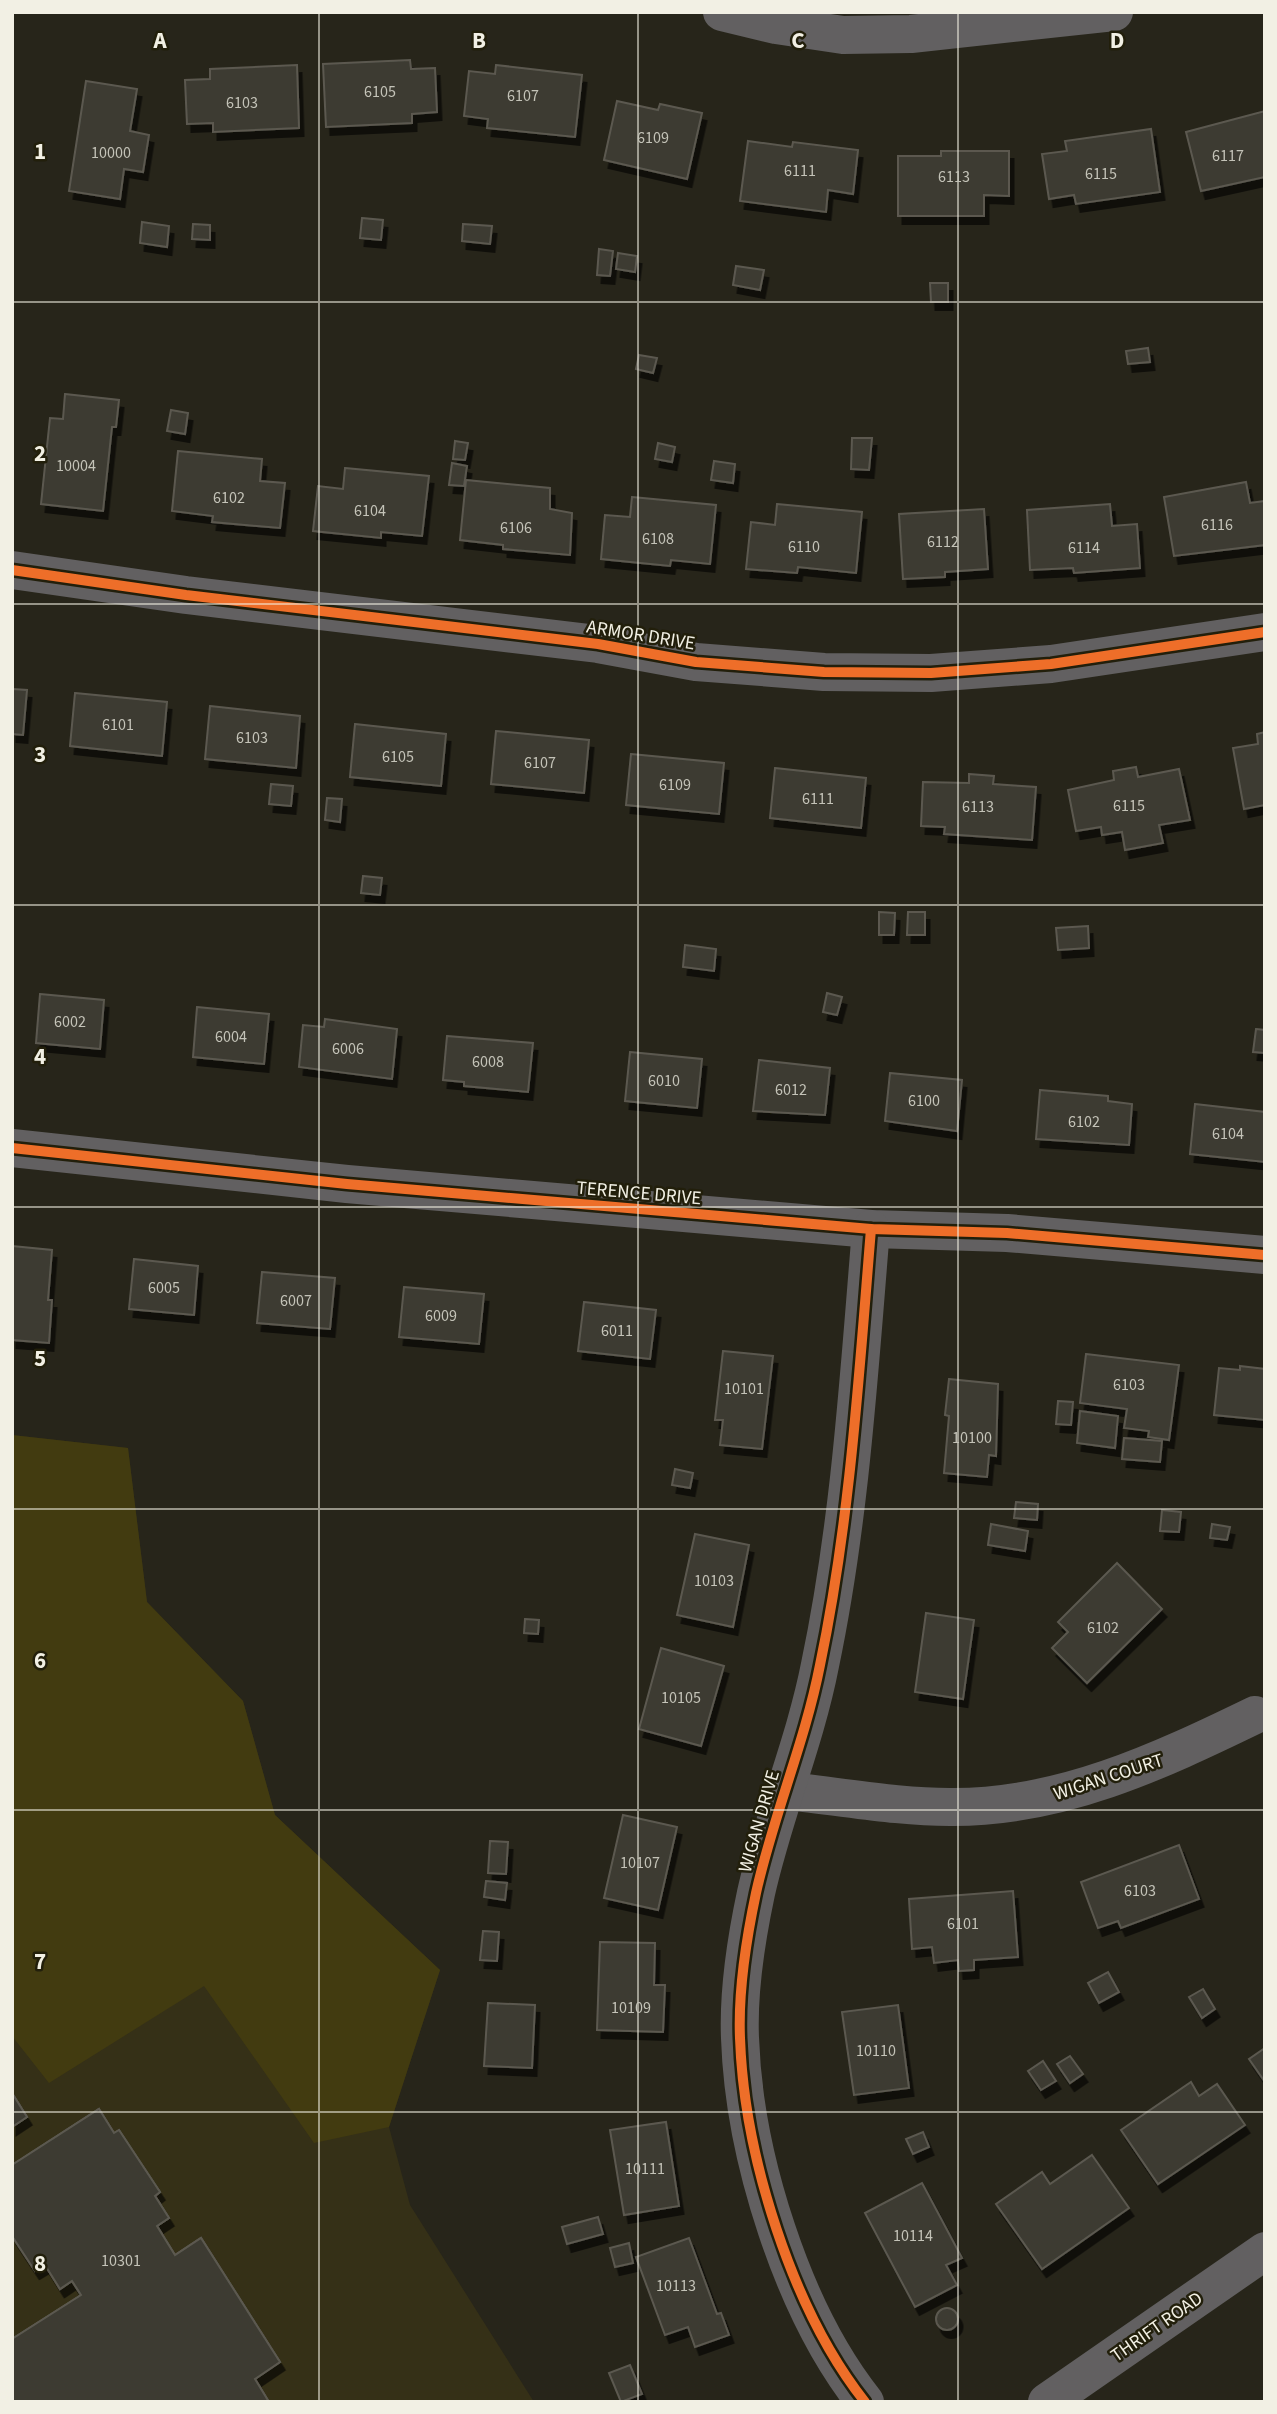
<svg xmlns="http://www.w3.org/2000/svg" width="1277" height="2414" viewBox="0 0 1277 2414" font-family="'Source Sans 3',sans-serif">
  <style>
    .built { fill: #353017 }
    .green { fill: #423b10 }
    .building { fill: #3c3b32; stroke: #5b5950; stroke-width: 2; filter: url(#shadow) }
    .lines { fill: none; stroke-linecap: round; stroke-linejoin: round }
    .minor { stroke: #626061; stroke-width: 38 }
    .tertiary { stroke: #626061; stroke-width: 38 }
    .cycleway-casing { stroke: #221f0b; stroke-width: 15 }
    .cycleway { stroke: #ee6e29; stroke-width: 10 }
    .grid { fill: none; stroke: #f2f0e4; stroke-width: 2; stroke-opacity: 0.55 }
    .labels { text-anchor: middle; stroke-width: 5; stroke-linejoin: round; paint-order: stroke }
    .number-label { font-size: 16px; fill: #c4c3b8 }
    .street-label { font-size: 19px; fill: #f2f0e4; stroke: #221f0b }
    .grid-label { font-size: 23px; text-anchor: middle; font-weight: bold; fill: #f2f0e4; stroke: #221f0b; stroke-width: 5; stroke-linejoin: round; paint-order: stroke }
  </style>
  <defs>
    <filter id="shadow"><feDropShadow dx="4.5" dy="8" stdDeviation="0" flood-color="#0009"/></filter>
  </defs>
  <rect width="100%" height="100%" fill="#27251a"/>
  <path class="built" d="M12 1435 128 1448 147 1602 243 1701 275 1815 440 1970 389 2127 410 2205 534 2402H12Z"/>
  <path class="green" d="M12 1435 128 1448 147 1602 243 1701 275 1815 440 1970 389 2127 314 2143 204 1986 49 2083 12 2036Z"/>
  <g class="building">
    <path d="M410 60 411 69 435 68 437 112 412 114V123L326 127 323 64Z"/>
    <path d="M297 65 299 128 213 132V123L187 124 185 80 210 79V69Z"/>
    <path d="M496 65 582 75 575 137 487 128 488 119 464 116 469 71 495 74Z"/>
    <path d="M86 81 137 89 130 131 149 135 143 172 124 169 120 199 69 191Z"/>
    <path d="M617 101 658 110 660 104 702 113 687 179 604 160Z"/>
    <path d="M1265 111V177L1201 191 1186 132Z"/>
    <path d="M1151 129 1160 192 1076 204 1074 195 1049 199 1042 154 1067 151 1065 141Z"/>
    <path d="M748 141 792 147 793 142 858 150 853 194 828 190 826 212 740 201Z"/>
    <path d="M941 151H1009V196L984 195V216H898V156H941Z"/>
    <path d="M362 218 383 220 381 240 360 238Z"/>
    <path d="M142 222 169 226 167 247 140 243Z"/>
    <path d="M193 224 210 225V240L192 239Z"/>
    <path d="M463 224 492 226 490 244 462 241Z"/>
    <path d="M599 249 613 251 610 276 597 275Z"/>
    <path d="M618 253 637 256 635 272 616 269Z"/>
    <path d="M736 266 764 270 760 290 733 285Z"/>
    <path d="M930 283H948V302H931Z"/>
    <path d="M1148 348 1150 362 1128 364 1126 351Z"/>
    <path d="M639 355 657 358 653 373 636 369Z"/>
    <path d="M65 394 119 400 116 427H112L103 511 41 504 50 418 63 419Z"/>
    <path d="M171 410 188 413 185 434 167 431Z"/>
    <path d="M852 438H872L869 470 851 469Z"/>
    <path d="M455 441 468 443 465 460 453 459Z"/>
    <path d="M658 443 675 447 672 462 655 459Z"/>
    <path d="M178 451 262 459 260 481 285 483 280 528 212 522 213 516 172 511Z"/>
    <path d="M714 461 735 464 733 483 711 480Z"/>
    <path d="M452 463 467 466 464 486 449 485Z"/>
    <path d="M345 468 429 476 422 536 381 532V538L313 531 318 486 343 489Z"/>
    <path d="M466 480 550 488V509L572 513 570 555 503 549V545L460 540Z"/>
    <path d="M1246 482 1250 503 1265 501V545L1174 556 1164 497Z"/>
    <path d="M632 497 716 505 710 564 671 560 670 566 601 559 605 515 630 517Z"/>
    <path d="M777 504 862 512 856 573 798 567 797 573 746 569 751 522 775 525Z"/>
    <path d="M1110 504 1112 526 1137 524 1140 568 1074 573 1073 568 1030 570 1027 510Z"/>
    <path d="M984 509 988 569 945 572V577L903 579 899 514Z"/>
    <path d="M12 689 27 690 23 735 12 734Z"/>
    <path d="M75 693 167 702 162 756 70 746Z"/>
    <path d="M210 706 300 716 296 768 205 759Z"/>
    <path d="M355 724 446 734 441 786 350 777Z"/>
    <path d="M496 731 589 740 584 793 491 784Z"/>
    <path d="M1265 732V805L1244 809 1233 748 1258 744 1257 734Z"/>
    <path d="M631 754 724 763 719 814 626 805Z"/>
    <path d="M1136 767 1138 777 1179 769 1190 820 1159 825 1163 843 1125 850 1122 832 1102 835 1101 827 1076 831 1068 790 1114 780 1113 771Z"/>
    <path d="M775 768 866 778 861 828 770 818Z"/>
    <path d="M969 774 994 776 993 784 1036 787 1032 840 944 834 945 827 921 826 923 782 969 783Z"/>
    <path d="M271 784 293 786 291 806 269 804Z"/>
    <path d="M327 798 342 799 340 822 325 820Z"/>
    <path d="M363 876 382 878 380 895 361 893Z"/>
    <path d="M879 912 895 913 894 935H879Z"/>
    <path d="M908 912H925V935H907Z"/>
    <path d="M1088 926 1089 948 1058 950 1056 928Z"/>
    <path d="M685 945 716 949 714 971 683 967Z"/>
    <path d="M827 993 842 997 837 1015 823 1012Z"/>
    <path d="M40 994 104 1000 100 1049 36 1043Z"/>
    <path d="M197 1007 269 1014 264 1064 193 1057Z"/>
    <path d="M325 1019 397 1029 392 1079 299 1067 303 1025 324 1027Z"/>
    <path d="M1256 1029 1265 1030V1053L1253 1052Z"/>
    <path d="M447 1036 533 1043 528 1092 464 1086V1082L443 1080Z"/>
    <path d="M630 1052 702 1059 697 1108 625 1101Z"/>
    <path d="M759 1060 830 1068 825 1115 753 1111Z"/>
    <path d="M890 1073 962 1080 957 1131 885 1121Z"/>
    <path d="M1040 1090 1108 1096V1101L1132 1104 1129 1145 1036 1139Z"/>
    <path d="M1195 1104 1265 1112V1162L1190 1154Z"/>
    <path d="M12 1246 52 1250 48 1300H52L49 1343 12 1340Z"/>
    <path d="M134 1259 198 1266 194 1315 129 1309Z"/>
    <path d="M262 1272 335 1278 330 1329 257 1323Z"/>
    <path d="M404 1287 484 1294 479 1344 399 1337Z"/>
    <path d="M584 1302 656 1310 650 1359 578 1351Z"/>
    <path d="M723 1351 773 1356 762 1449 720 1445 723 1420H715Z"/>
    <path d="M1086 1354 1179 1365 1169 1440 1148 1437 1149 1431 1124 1428 1127 1409 1080 1403Z"/>
    <path d="M1240 1366 1265 1369V1420L1214 1415 1219 1368 1240 1370Z"/>
    <path d="M949 1379 998 1384 996 1456 989 1455 987 1477 944 1473 949 1416 945 1415Z"/>
    <path d="M1058 1401 1073 1402 1071 1425 1056 1424Z"/>
    <path d="M1080 1411 1118 1416 1115 1448 1077 1443Z"/>
    <path d="M1124 1438 1162 1441 1160 1462 1122 1459Z"/>
    <path d="M675 1469 693 1473 690 1488 672 1485Z"/>
    <path d="M1016 1502 1038 1504 1037 1520 1014 1518Z"/>
    <path d="M1162 1510 1181 1512 1179 1532 1160 1531Z"/>
    <path d="M991 1524 1028 1531 1025 1551 988 1545Z"/>
    <path d="M1212 1524 1230 1527 1227 1540 1210 1538Z"/>
    <path d="M695 1534 749 1545 733 1627 677 1615Z"/>
    <path d="M1117 1563 1162 1609 1087 1683 1052 1648 1068 1632 1058 1622Z"/>
    <path d="M926 1613 974 1620 963 1699 915 1692Z"/>
    <path d="M525 1619 539 1620 538 1634 524 1633Z"/>
    <path d="M661 1648 724 1666 701 1746 639 1729Z"/>
    <path d="M623 1815 677 1827 658 1910 604 1898Z"/>
    <path d="M490 1841 508 1842 506 1874 488 1873Z"/>
    <path d="M1179 1845 1199 1899 1121 1928 1118 1921 1098 1928 1081 1882Z"/>
    <path d="M486 1881 507 1883 505 1900 484 1897Z"/>
    <path d="M1013 1891 1018 1957 974 1960V1970L959 1971 958 1960 934 1963 932 1947 912 1949 909 1899Z"/>
    <path d="M483 1931 499 1932 497 1961 480 1960Z"/>
    <path d="M600 1942 655 1943 654 1985H665L663 2032 597 2030Z"/>
    <path d="M1108 1972 1119 1992 1099 2003 1088 1983Z"/>
    <path d="M1203 1989 1215 2009 1202 2018 1189 1997Z"/>
    <path d="M488 2003 535 2005 532 2068 484 2066Z"/>
    <path d="M898 2005 909 2088 854 2095 842 2012Z"/>
    <path d="M1265 2048V2082L1249 2059Z"/>
    <path d="M1070 2056 1083 2074 1070 2083 1057 2064Z"/>
    <path d="M1043 2061 1056 2081 1041 2090 1028 2071Z"/>
    <path d="M1191 2082 1199 2096 1217 2084 1245 2125 1158 2184 1121 2130Z"/>
    <path d="M12 2093 27 2117 12 2127Z"/>
    <path d="M12 2093 27 2117 12 2127Z"/>
    <path d="M99 2109 114 2133 119 2130 160 2192 155 2196 169 2218 157 2226 175 2255 201 2238 280 2362 255 2379 269 2402H138L115 2363 67 2391 74 2402H56L54 2399 50 2402H12V2339L81 2295 72 2281 60 2289 45 2265 35 2271 12 2236V2165Z"/>
    <path d="M99 2109 114 2133 119 2130 160 2192 155 2196 169 2218 157 2226 175 2255 201 2238 280 2362 255 2379 269 2402H12V2339L81 2295 72 2281 60 2289 45 2265 35 2271 12 2236V2165Z"/>
    <path d="M666 2122 679 2206 624 2215 610 2130Z"/>
    <path d="M923 2132 929 2147 913 2154 906 2139Z"/>
    <path d="M1092 2155 1129 2208 1042 2269 996 2204 1042 2172 1050 2184Z"/>
    <path d="M922 2183 962 2258 946 2265 957 2285 915 2307 865 2213Z"/>
    <path d="M598 2217 603 2234 567 2244 562 2227Z"/>
    <path d="M689 2238 717 2314 721 2313 729 2335 695 2347 688 2327 665 2335 636 2257Z"/>
    <path d="M629 2243 633 2263 615 2267 610 2248Z"/>
    <circle cx="947" cy="2319" r="11"/>
    <path d="M630 2365 642 2394 621 2402 609 2373Z"/>
  </g>
  <g class="lines">
    <g class="minor">
      <path d="M722 12 776 25 843 35 911 34 1114 12"/>
      <path d="M12 570 186 595 598 644 696 662 824 672 931 673 1051 664 1265 632"/>
      <path d="M12 1148 347 1184 871 1229 1007 1233 1265 1255"/>
      <path d="M785 1791C840 1796 895 1807 950 1807 1060 1808 1158 1762 1255 1715"/>
      <path d="M865 2402C792 2310 744 2155 740 2038 738 1990 746 1940 756 1893 773 1816 805 1742 820 1665 850 1522 859 1374 871 1229"/>
    </g>
    <path class="tertiary" d="M1047 2402 1265 2251"/>
    <defs>
      <g id="cycleway">
        <path d="M12 570 186 595 598 644 696 662 824 672 931 673 1051 664 1265 632"/>
        <path d="M12 1148 347 1184 871 1229 1007 1233 1265 1255"/>
        <path d="M865 2402C792 2310 744 2155 740 2038 738 1990 746 1940 756 1893 773 1816 805 1742 820 1665 850 1522 859 1374 871 1229"/>
      </g>
    </defs>
    <use href="#cycleway" class="cycleway-casing"/>
    <use href="#cycleway" class="cycleway"/>
  </g>
  <path class="grid" d="M319 12V2402M638 12V2402M958 12V2402M12 302H1265M12 604H1265M12 905H1265M12 1207H1265M12 1509H1265M12 1810H1265M12 2112H1265"/>
  <g class="labels">
    <g class="number-label">
      <text x="380" y="97">6105</text>
      <text x="523" y="101">6107</text>
      <text x="242" y="108">6103</text>
      <text x="653" y="143">6109</text>
      <text x="111" y="158">10000</text>
      <text x="1228" y="161">6117</text>
      <text x="800" y="176">6111</text>
      <text x="1101" y="179">6115</text>
      <text x="954" y="182">6113</text>
      <text x="76" y="471">10004</text>
      <text x="229" y="503">6102</text>
      <text x="370" y="516">6104</text>
      <text x="1217" y="530">6116</text>
      <text x="516" y="533">6106</text>
      <text x="658" y="544">6108</text>
      <text x="943" y="547">6112</text>
      <text x="804" y="552">6110</text>
      <text x="1084" y="553">6114</text>
      <text x="118" y="730">6101</text>
      <text x="252" y="743">6103</text>
      <text x="398" y="762">6105</text>
      <text x="540" y="768">6107</text>
      <text x="675" y="790">6109</text>
      <text x="818" y="804">6111</text>
      <text x="1129" y="811">6115</text>
      <text x="978" y="812">6113</text>
      <text x="70" y="1027">6002</text>
      <text x="231" y="1042">6004</text>
      <text x="348" y="1054">6006</text>
      <text x="488" y="1067">6008</text>
      <text x="664" y="1086">6010</text>
      <text x="791" y="1095">6012</text>
      <text x="924" y="1106">6100</text>
      <text x="1084" y="1127">6102</text>
      <text x="1228" y="1139">6104</text>
      <text x="164" y="1293">6005</text>
      <text x="296" y="1306">6007</text>
      <text x="441" y="1321">6009</text>
      <text x="617" y="1336">6011</text>
      <text x="1129" y="1390">6103</text>
      <text x="744" y="1394">10101</text>
      <text x="972" y="1443">10100</text>
      <text x="714" y="1586">10103</text>
      <text x="1103" y="1633">6102</text>
      <text x="681" y="1703">10105</text>
      <text x="640" y="1868">10107</text>
      <text x="1140" y="1896">6103</text>
      <text x="963" y="1929">6101</text>
      <text x="631" y="2013">10109</text>
      <text x="876" y="2056">10110</text>
      <text x="645" y="2174">10111</text>
      <text x="913" y="2241">10114</text>
      <text x="121" y="2266">10301</text>
      <text x="676" y="2291">10113</text>
    </g>
    <g class="street-label">
      <text transform="translate(641 634) rotate(9)" y="7">ARMOR DRIVE</text>
      <text transform="translate(639 1192) rotate(5)" y="7">TERENCE DRIVE</text>
      <text transform="translate(1108 1776) rotate(-18)" y="7">WIGAN COURT</text>
      <text transform="translate(758 1821) rotate(-74)" y="7">WIGAN DRIVE</text>
      <text transform="translate(1156 2326) rotate(-35)" y="7">THRIFT ROAD</text>
    </g>
  </g>
  <g class="grid-label">
    <text x="160" y="48">A</text>
    <text x="479" y="48">B</text>
    <text x="798" y="48">C</text>
    <text x="1117" y="48">D</text>
    <text x="40" y="159">1</text>
    <text x="40" y="461">2</text>
    <text x="40" y="762">3</text>
    <text x="40" y="1064">4</text>
    <text x="40" y="1366">5</text>
    <text x="40" y="1668">6</text>
    <text x="40" y="1969">7</text>
    <text x="40" y="2271">8</text>
  </g>
  <rect width="1277" height="2414" fill="none" stroke="#f2f0e4" stroke-width="28"/>
</svg>
